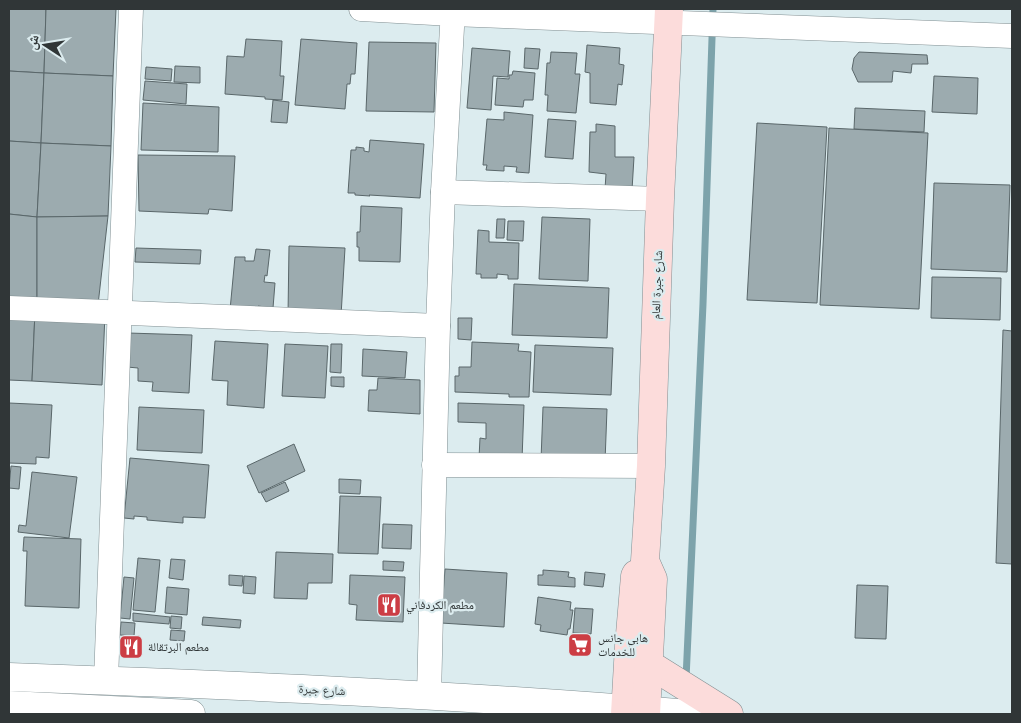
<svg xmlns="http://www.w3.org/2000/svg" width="1021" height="723" viewBox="0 0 1021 723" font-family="'DM Sans','Noto Naskh Arabic',sans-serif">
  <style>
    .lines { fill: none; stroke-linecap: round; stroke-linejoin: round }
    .stream { stroke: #7da3ab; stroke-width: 7 }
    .building { fill: #9cabaf; stroke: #5a676a }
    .minor-casing { stroke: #818f92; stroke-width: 25 }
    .tertiary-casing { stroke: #818f92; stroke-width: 29 }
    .secondary-casing { stroke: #818f92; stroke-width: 29 }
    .minor { stroke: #fff; stroke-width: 24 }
    .tertiary { stroke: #fff; stroke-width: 28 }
    .secondary { stroke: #fcdcdb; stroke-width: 28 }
    .labels { text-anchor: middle; stroke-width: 4.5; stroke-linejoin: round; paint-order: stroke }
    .street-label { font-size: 12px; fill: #303637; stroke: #dcecef }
    .poi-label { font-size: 12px; fill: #303637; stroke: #dcecef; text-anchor: start }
  </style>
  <rect width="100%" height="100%" fill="#dcecef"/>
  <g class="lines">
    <path class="stream" d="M686 679 703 304 713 9"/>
  </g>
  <g class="building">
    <path d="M9 9H46L44 73 9 71Z"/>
    <path d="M46 9H116L113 76 44 73Z"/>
    <path d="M246 39 282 41 280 76H284L282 100 265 99V97L225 94 227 56 244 57Z"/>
    <path d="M301 39 357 43 355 74H351L350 84H347L345 109 295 105Z"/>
    <path d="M369 42 436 43 434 112 366 111Z"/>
    <path d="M587 45 620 48 619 64 624 65 622 85 618 84 616 105 590 103V73L585 72Z"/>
    <path d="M472 48 510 51 508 77 493 76 491 110 467 108Z"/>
    <path d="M525 48 540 49 538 69 524 68Z"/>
    <path d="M551 52 577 53 575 74H580L576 113 547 111 548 95H545L547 63H550Z"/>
    <path d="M859 52 927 55 928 64H912L911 73 893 71 892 82H858L852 69 854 58Z"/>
    <path d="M175 66 200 67V83L174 82Z"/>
    <path d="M146 67 172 69 171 81 145 79Z"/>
    <path d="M9 71 44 73 41 143 9 141Z"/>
    <path d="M513 71 535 73 533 100H524L523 107 495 105 497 78 509 79V75H512Z"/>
    <path d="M44 73 113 76 111 146 41 143Z"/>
    <path d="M934 76 978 78 977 114 932 112Z"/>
    <path d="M145 81 187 84 186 104 143 100Z"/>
    <path d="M273 100 289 102 287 123 271 122Z"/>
    <path d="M143 103 219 107 218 152 141 150Z"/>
    <path d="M855 108 925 111 924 132 854 129Z"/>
    <path d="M504 112 533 115 529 173 516 172 517 167 504 166V171L486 170 487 165H483L487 119 504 120Z"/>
    <path d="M548 119 576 121 573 159 545 157Z"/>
    <path d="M757 123 827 127 817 303 747 300Z"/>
    <path d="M596 124 615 126V157H634L632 190 605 189 606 174 589 172 590 132H596Z"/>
    <path d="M829 128 928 133 919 309 820 305Z"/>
    <path d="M370 140 424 144 420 198 369 195 370 196 355 195V193H348L351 150H356V147L364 148V151L369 152Z"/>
    <path d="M9 141 41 143 37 217 9 214Z"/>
    <path d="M41 143 111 146 108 216 37 217Z"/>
    <path d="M138 155 235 156 232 211 209 209 208 214 139 211Z"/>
    <path d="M934 183 1010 185 1007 272 931 269Z"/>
    <path d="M361 206 402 208 400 262 359 261V247H357V232H360Z"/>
    <path d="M9 214 37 217V302L9 299Z"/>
    <path d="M108 216 98 305 37 302V217Z"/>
    <path d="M542 217 590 219 588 281 539 279Z"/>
    <path d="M497 219H505L504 238H496Z"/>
    <path d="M508 221H524L523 241 507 240Z"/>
    <path d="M478 230 489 231V242L519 243 518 279H508V275L497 274V278H481V274H476Z"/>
    <path d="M289 246 345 248 341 316 288 315Z"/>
    <path d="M136 248 201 250 200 264 135 262Z"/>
    <path d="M256 249 270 250 267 276 265 275 264 282 275 283 273 308 258 306 257 312 230 310 235 257H245V261H254Z"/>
    <path d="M932 277 1001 278 1000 320 931 318Z"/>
    <path d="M514 284 609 288 607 338 512 335Z"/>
    <path d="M9 310 35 311 32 381 9 380Z"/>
    <path d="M35 311 105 314 102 385 32 381Z"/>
    <path d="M458 318H472L471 340 458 339Z"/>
    <path d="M1003 330 1012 331V564L996 563Z"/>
    <path d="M128 333 192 335 189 393 152 391 153 382 138 381V368L127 367Z"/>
    <path d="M215 341 268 344 264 408 227 405 228 381 212 380Z"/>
    <path d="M472 342 519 344 518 351 531 352 529 397H509V394L455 392V376H459V367H471Z"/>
    <path d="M285 344 328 346 325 398 282 396Z"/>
    <path d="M331 344H342L341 373 330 372Z"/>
    <path d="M535 345 613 348 611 395 533 392Z"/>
    <path d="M363 349 407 352 405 378 362 376Z"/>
    <path d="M331 377H344V387L331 386Z"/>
    <path d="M378 378 420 380V414L368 411 369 390H377Z"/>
    <path d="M9 403 52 405 49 458 36 457V464L9 463Z"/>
    <path d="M458 403 524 405 522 460 479 458 480 438 486 439V423L458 422Z"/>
    <path d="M139 407 204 410 202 453 137 450Z"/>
    <path d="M543 407 607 409 605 462 541 460Z"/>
    <path d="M294 444 305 471 259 493 247 466Z"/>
    <path d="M130 458 209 465 205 518 183 517V523L147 520V517L134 516V519L124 518Z"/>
    <path d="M11 466 21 467 19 489 9 488Z"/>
    <path d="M32 472 77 477 69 538 18 532 19 525 26 526Z"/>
    <path d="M339 479 361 480 360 494 339 493Z"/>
    <path d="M285 482 289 491 266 502 261 493Z"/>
    <path d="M340 496 381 497 378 554 338 553Z"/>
    <path d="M383 524 412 525 411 549 382 548Z"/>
    <path d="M24 537 81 539 79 608 25 606 27 551H23Z"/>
    <path d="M276 552 333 554 332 583H308L307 599 274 598Z"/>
    <path d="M138 558 160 560 155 612 133 610Z"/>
    <path d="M171 559 185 560 183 580 169 578Z"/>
    <path d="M383 561 404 562 403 571 383 570Z"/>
    <path d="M445 569 507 573 504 627 441 623Z"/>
    <path d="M543 570 569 572 568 577 575 578V587L538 585V575H543Z"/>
    <path d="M585 572 605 574 603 587 584 585Z"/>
    <path d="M229 575 243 576 242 586 229 585Z"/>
    <path d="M350 575 405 577 403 622 356 620 357 605 349 604Z"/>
    <path d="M244 576 256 577 255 594 243 593Z"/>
    <path d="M124 577 134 578 130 619 120 618Z"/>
    <path d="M857 585 888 586 886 639 855 638Z"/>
    <path d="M167 587 189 589 187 615 165 613Z"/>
    <path d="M538 597 571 602 570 610H573L570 629H568L567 635 540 631 541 625 535 624Z"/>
    <path d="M575 608 593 609 591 634 573 633Z"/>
    <path d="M133 613 170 617 169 624 133 621Z"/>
    <path d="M171 616 182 617 181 629 170 628Z"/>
    <path d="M203 617 241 620 240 628 202 625Z"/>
    <path d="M121 622 135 623 134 636 120 635Z"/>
    <path d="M171 630 185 631 184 641 170 640Z"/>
  </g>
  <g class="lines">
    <defs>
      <g id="minor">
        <path d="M361 9 452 14 1012 36"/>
        <path d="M443 192 660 199"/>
        <path d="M9 308 438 326"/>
        <path d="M434 465 651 466"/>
        <path d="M106 680 131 9"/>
        <path d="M429 696 438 326 443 192 453 9"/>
      </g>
      <g id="tertiary">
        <path d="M9 677C236 685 463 695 689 714"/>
        <path d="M9 705 191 714"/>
      </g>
      <g id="secondary">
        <path d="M649 664 729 714"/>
        <path d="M625 714 629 646 635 576 636 574"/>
        <path d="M646 714 653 579 645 561 651 466 660 199 669 9"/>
      </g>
    </defs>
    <use href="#minor" class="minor-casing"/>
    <use href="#tertiary" class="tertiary-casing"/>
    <use href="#secondary" class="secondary-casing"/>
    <use href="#minor" class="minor"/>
    <use href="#tertiary" class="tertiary"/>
    <use href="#secondary" class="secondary"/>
  </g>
  <defs>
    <symbol id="restaurant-square" viewBox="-11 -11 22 22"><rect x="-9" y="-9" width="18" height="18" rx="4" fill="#cc3d44" stroke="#dcecef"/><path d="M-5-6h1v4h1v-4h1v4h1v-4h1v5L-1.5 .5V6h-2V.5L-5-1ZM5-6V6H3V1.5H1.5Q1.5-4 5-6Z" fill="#fff"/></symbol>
    <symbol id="supermarket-square" viewBox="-11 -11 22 22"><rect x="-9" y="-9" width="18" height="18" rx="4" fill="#cc3d44" stroke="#dcecef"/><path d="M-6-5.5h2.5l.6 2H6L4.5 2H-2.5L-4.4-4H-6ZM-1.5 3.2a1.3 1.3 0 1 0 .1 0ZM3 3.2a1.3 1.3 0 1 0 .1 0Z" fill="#fff"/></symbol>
  </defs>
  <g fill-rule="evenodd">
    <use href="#restaurant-square" x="375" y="591" width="28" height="28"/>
    <use href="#supermarket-square" x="566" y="631" width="28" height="28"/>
    <use href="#restaurant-square" x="117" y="633" width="28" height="28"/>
  </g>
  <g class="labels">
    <g class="street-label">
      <text transform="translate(657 285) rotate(-88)" y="4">شارع جبرة العام</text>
      <text transform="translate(322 690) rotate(3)" y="4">شارع جبرة</text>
    </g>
    <g class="poi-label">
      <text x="406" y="609">مطعم الكردفاني</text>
      <text x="598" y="642">هابي جانس<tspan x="598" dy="14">للخدمات</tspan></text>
      <text x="148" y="651">مطعم البرتقالة</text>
    </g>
  </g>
  <rect width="1021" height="723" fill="none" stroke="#303637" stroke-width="20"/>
  <g transform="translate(45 45) rotate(282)" stroke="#dcecef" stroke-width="4" paint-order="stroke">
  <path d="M0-4L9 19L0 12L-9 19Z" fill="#303637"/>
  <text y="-8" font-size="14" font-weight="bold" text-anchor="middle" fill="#303637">ش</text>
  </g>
</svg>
